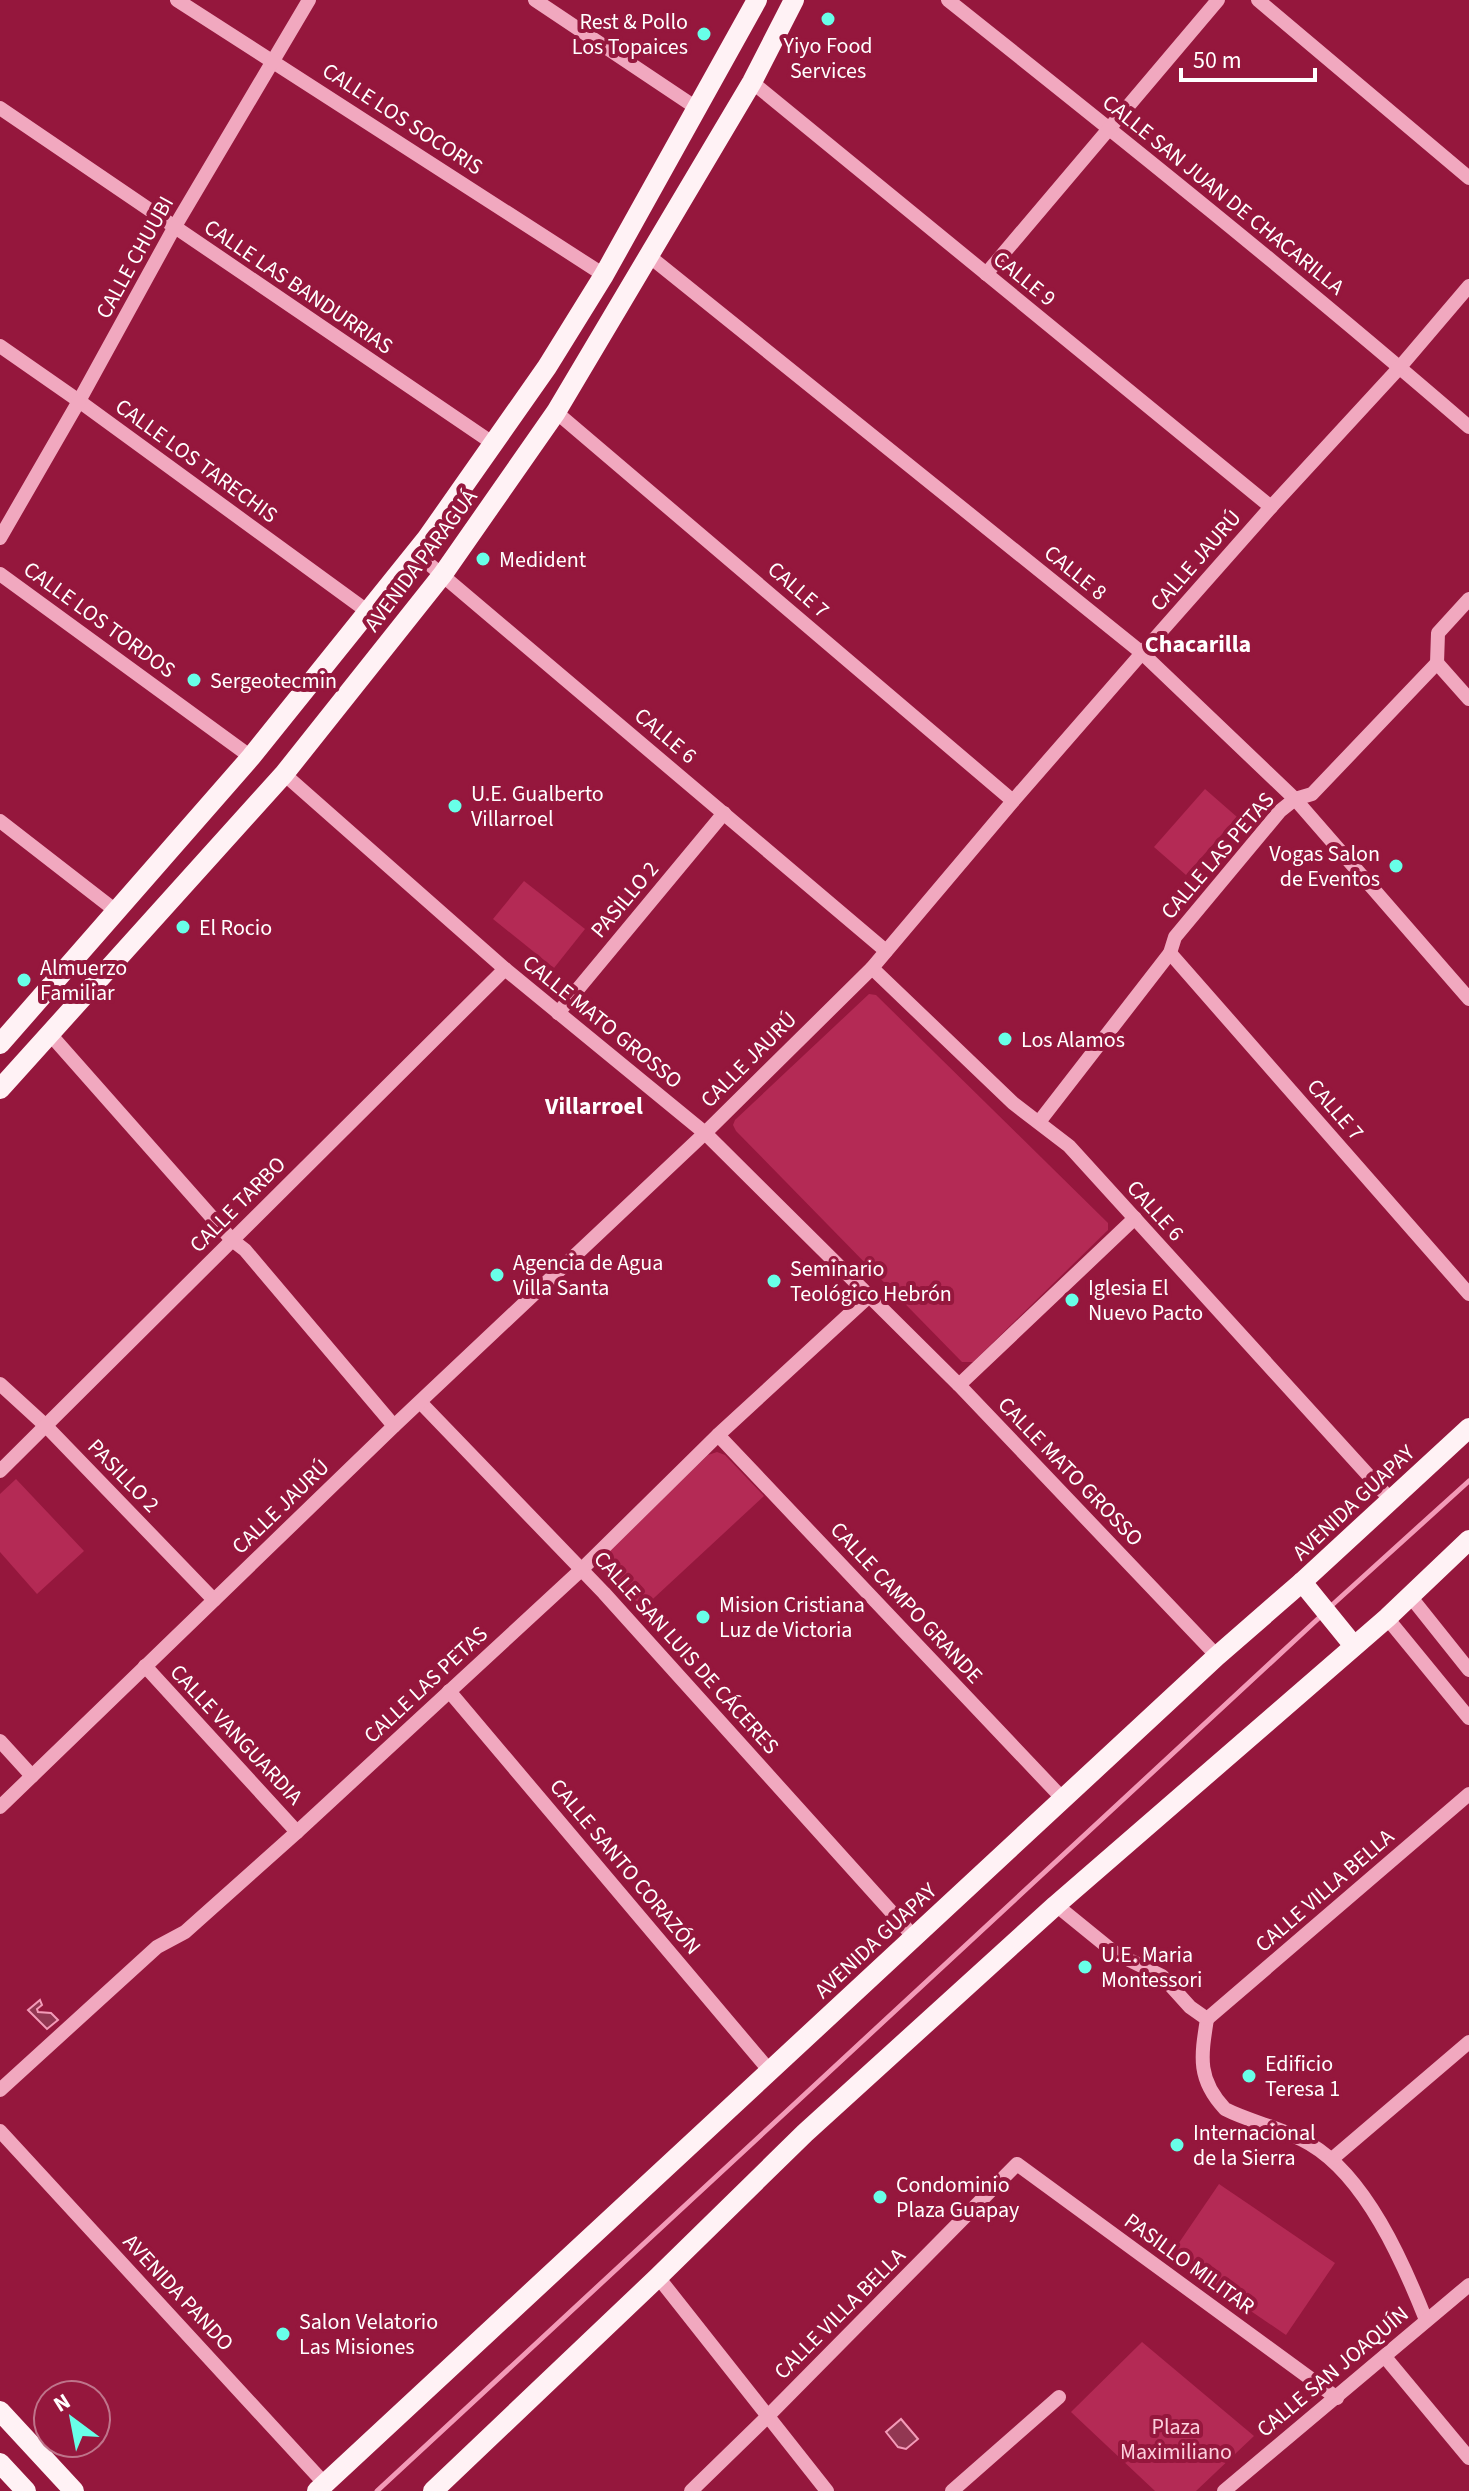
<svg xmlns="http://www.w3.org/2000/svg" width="1469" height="2491" viewBox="0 0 1469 2491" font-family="'Source Sans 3',sans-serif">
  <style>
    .green { fill: #b42a55 }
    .water { fill: #923752; stroke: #f39bb8; stroke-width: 2 }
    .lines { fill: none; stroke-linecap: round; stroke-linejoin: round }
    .stream { stroke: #f39bb8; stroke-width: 5 }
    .minor { stroke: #f1a8bf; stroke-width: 14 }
    .major { stroke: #fff2f5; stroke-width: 20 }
    .poi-dot { fill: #68ffe8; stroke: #95173d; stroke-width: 3 }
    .labels { text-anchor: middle; stroke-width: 8; stroke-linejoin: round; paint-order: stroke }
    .poi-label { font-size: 22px; fill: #fff; stroke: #95173d; text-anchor: start }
    .street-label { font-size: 22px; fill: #fff; stroke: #95173d }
    .park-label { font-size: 22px; fill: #fccfdd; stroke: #95173d }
    .neighbourhood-label { font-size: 24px; font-weight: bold; fill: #fff; stroke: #95173d }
  </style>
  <rect width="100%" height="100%" fill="#95173d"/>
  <g class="green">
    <path d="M1205 789 1237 817 1186 875 1154 847Z"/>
    <path d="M524 881 585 929 554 968 493 919Z"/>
    <path d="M869 994 876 995 1108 1223V1230L973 1362H962L736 1131 733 1125 735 1120Z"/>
    <path d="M717 1452 725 1455 764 1496 641 1610 604 1566 607 1552 708 1455Z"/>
    <path d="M16 1479 84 1551 37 1594 0 1552V1494Z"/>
    <path d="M1219 2184 1335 2263 1286 2335 1170 2256Z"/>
    <path d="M1142 2342 1254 2436 1196 2491H1155L1071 2412Z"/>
  </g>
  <g class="water">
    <path d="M40 2000 42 2005 37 2009 38 2012 51 2013 58 2020 47 2029 28 2010Z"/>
    <path d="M901 2419 918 2439 906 2449 898 2447 886 2432Z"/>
  </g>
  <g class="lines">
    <g class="stream">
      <path d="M1331 1606 1469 1481"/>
      <path d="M377 2491 1321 1616"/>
    </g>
    <g class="minor">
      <path d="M177 0 604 275"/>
      <path d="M535 0 698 109"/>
      <path d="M948 0C1124 140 1299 280 1469 427"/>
      <path d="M1258 0 1469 178"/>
      <path d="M752 82 1271 507"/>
      <path d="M0 108 494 444"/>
      <path d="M649 256 1142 653 1295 799 1469 999"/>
      <path d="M986 274 1218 0"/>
      <path d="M0 346 79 401 367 611"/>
      <path d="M556 412 1013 801"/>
      <path d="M0 538 79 401 174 228 309 0"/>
      <path d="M416 553 886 951"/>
      <path d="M0 574 251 757"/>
      <path d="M1437 663 1469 699"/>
      <path d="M284 774 505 969 705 1133 959 1385 1217 1656"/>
      <path d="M0 821 116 911"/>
      <path d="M1170 953 1469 1294"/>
      <path d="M872 968 1013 1103 1069 1146 1390 1499"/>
      <path d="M558 1013 724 813"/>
      <path d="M49 1033 232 1240 245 1250 394 1426"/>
      <path d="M1039 1122 1170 953 1175 937 1280 811 1295 799 1312 794 1437 663 1438 633 1469 599"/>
      <path d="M0 1384 46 1426 214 1600"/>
      <path d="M959 1385 1135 1218"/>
      <path d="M421 1403 604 1593 914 1937"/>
      <path d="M718 1435 1063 1799"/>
      <path d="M0 1471 505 969"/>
      <path d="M1410 1596 1469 1670"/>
      <path d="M1387 1618 1469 1718"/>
      <path d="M145 1666 297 1832"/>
      <path d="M449 1691 769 2070"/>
      <path d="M0 1741 32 1776"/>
      <path d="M0 1807 394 1426 705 1133 872 968 1013 801 1142 653 1271 507 1400 367 1469 286"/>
      <path d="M1056 1905 1115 1953 1162 1976 1190 2007 1207 2019C1201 2057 1197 2079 1225 2109 1252 2123 1284 2128 1310 2144 1366 2177 1403 2262 1426 2320"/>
      <path d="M1207 2019 1469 1794"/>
      <path d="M0 2090 157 1947 185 1932 297 1832 582 1569 718 1435 868 1297"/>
      <path d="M0 2131 325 2484"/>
      <path d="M1332 2159 1469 2042"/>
      <path d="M658 2277 827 2491"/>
      <path d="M1385 2357 1469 2458"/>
      <path d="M691 2491 767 2417 1017 2164 1337 2398"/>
      <path d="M952 2491 1059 2397"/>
      <path d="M1224 2491 1469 2285"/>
    </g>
    <g class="major">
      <path d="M0 1044 251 757 427 538 547 367 604 275 757 0"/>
      <path d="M0 1089 284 774 443 574 556 412 752 82 794 0"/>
      <path d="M1302 1582 1354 1646"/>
      <path d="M0 2411 74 2491"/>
      <path d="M0 2463 26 2491"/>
      <path d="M317 2491 1217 1656 1302 1582 1469 1428"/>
      <path d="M433 2491 658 2277 805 2133 1056 1905 1387 1618 1469 1540"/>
    </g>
  </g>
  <g class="poi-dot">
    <circle cx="828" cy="19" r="8"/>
    <circle cx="704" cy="34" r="8"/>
    <circle cx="483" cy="559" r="8"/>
    <circle cx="194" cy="680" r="8"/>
    <circle cx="455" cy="806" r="8"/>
    <circle cx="1396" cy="866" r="8"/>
    <circle cx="183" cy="927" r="8"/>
    <circle cx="24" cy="980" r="8"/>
    <circle cx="1005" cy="1039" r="8"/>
    <circle cx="497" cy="1275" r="8"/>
    <circle cx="774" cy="1281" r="8"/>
    <circle cx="1072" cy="1300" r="8"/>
    <circle cx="703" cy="1617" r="8"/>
    <circle cx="1085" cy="1967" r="8"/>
    <circle cx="1249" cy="2076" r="8"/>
    <circle cx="1177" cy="2145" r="8"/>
    <circle cx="880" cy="2197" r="8"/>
    <circle cx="283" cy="2334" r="8"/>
  </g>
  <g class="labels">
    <g class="poi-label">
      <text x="688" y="29" text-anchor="end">Rest &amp; Pollo<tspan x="688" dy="25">Los Topaices</tspan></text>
      <text x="828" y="53" text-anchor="middle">Yiyo Food<tspan x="828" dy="25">Services</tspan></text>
      <text x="499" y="567">Medident</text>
      <text x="210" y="688">Sergeotecmin</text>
      <text x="471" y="801">U.E. Gualberto<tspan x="471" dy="25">Villarroel</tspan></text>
      <text x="1380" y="861" text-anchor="end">Vogas Salon<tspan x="1380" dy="25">de Eventos</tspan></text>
      <text x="199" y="935">El Rocio</text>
      <text x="40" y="975">Almuerzo<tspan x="40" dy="25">Familiar</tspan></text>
      <text x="1021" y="1047">Los Alamos</text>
      <text x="513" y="1270">Agencia de Agua<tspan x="513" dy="25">Villa Santa</tspan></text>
      <text x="790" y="1276">Seminario<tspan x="790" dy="25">Teológico Hebrón</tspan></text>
      <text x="1088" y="1295">Iglesia El<tspan x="1088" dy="25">Nuevo Pacto</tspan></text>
      <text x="719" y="1612">Mision Cristiana<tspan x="719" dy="25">Luz de Victoria</tspan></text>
      <text x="1101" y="1962">U.E. Maria<tspan x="1101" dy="25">Montessori</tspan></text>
      <text x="1265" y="2071">Edificio<tspan x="1265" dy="25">Teresa 1</tspan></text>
      <text x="1193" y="2140">Internacional<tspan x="1193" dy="25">de la Sierra</tspan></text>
      <text x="896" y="2192">Condominio<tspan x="896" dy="25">Plaza Guapay</tspan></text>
      <text x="299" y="2329">Salon Velatorio<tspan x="299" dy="25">Las Misiones</tspan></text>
    </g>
    <g class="street-label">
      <text transform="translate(403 118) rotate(33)" y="8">CALLE LOS SOCORIS</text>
      <text transform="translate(1224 194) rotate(39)" y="8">CALLE SAN JUAN DE CHACARILLA</text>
      <text transform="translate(134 257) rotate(-61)" y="8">CALLE CHUUBI</text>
      <text transform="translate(1025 278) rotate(39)" y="8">CALLE 9</text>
      <text transform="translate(299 286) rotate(34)" y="8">CALLE LAS BANDURRIAS</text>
      <text transform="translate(197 460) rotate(36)" y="8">CALLE LOS TARECHIS</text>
      <text transform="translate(420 560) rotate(-53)" y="8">AVENIDA PARAGUÁ</text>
      <text transform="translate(1195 560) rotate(-49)" y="8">CALLE JAURÚ</text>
      <text transform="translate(1076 572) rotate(39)" y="8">CALLE 8</text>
      <text transform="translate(799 589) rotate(41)" y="8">CALLE 7</text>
      <text transform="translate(100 619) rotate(36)" y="8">CALLE LOS TORDOS</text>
      <text transform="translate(666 735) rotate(40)" y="8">CALLE 6</text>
      <text transform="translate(1217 855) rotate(-49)" y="8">CALLE LAS PETAS</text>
      <text transform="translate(624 899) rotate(-50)" y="8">PASILLO 2</text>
      <text transform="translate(603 1021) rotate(39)" y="8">CALLE MATO GROSSO</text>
      <text transform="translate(748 1059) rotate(-45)" y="8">CALLE JAURÚ</text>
      <text transform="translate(1336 1109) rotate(49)" y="8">CALLE 7</text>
      <text transform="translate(237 1204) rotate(-45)" y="8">CALLE TARBO</text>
      <text transform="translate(1156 1210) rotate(48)" y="8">CALLE 6</text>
      <text transform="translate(1071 1471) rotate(46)" y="8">CALLE MATO GROSSO</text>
      <text transform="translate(124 1475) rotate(46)" y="8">PASILLO 2</text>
      <text transform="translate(1353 1502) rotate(-43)" y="8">AVENIDA GUAPAY</text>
      <text transform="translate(280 1506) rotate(-44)" y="8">CALLE JAURÚ</text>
      <text transform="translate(907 1602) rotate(47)" y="8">CALLE CAMPO GRANDE</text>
      <text transform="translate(687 1652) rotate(48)" y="8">CALLE SAN LUIS DE CÁCERES</text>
      <text transform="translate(425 1684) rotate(-43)" y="8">CALLE LAS PETAS</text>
      <text transform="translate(237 1734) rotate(47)" y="8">CALLE VANGUARDIA</text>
      <text transform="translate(626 1866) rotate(50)" y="8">CALLE SANTO CORAZÓN</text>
      <text transform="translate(1324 1890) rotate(-41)" y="8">CALLE VILLA BELLA</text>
      <text transform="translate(875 1940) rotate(-43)" y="8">AVENIDA GUAPAY</text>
      <text transform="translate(1190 2263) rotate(36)" y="8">PASILLO MILITAR</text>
      <text transform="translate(179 2292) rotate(47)" y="8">AVENIDA PANDO</text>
      <text transform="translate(839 2313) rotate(-45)" y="8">CALLE VILLA BELLA</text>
      <text transform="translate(1332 2371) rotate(-40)" y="8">CALLE SAN JOAQUÍN</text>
    </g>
    <g class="park-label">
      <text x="1176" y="2434">Plaza<tspan x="1176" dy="25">Maximiliano</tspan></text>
    </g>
    <g class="neighbourhood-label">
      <text x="1198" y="652">Chacarilla</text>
      <text x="594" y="1114">Villarroel</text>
    </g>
  </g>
  <g transform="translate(72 2419) rotate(328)"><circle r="38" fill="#95173d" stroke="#bf748b" stroke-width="2"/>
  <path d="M0-6L14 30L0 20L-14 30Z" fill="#68ffe8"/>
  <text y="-12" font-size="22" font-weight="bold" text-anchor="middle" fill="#ffffff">N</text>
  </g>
  <path d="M1181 68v12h134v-12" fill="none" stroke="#ffffff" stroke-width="4"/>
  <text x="1193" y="68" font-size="24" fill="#ffffff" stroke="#95173d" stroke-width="6" paint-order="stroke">50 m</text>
</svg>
